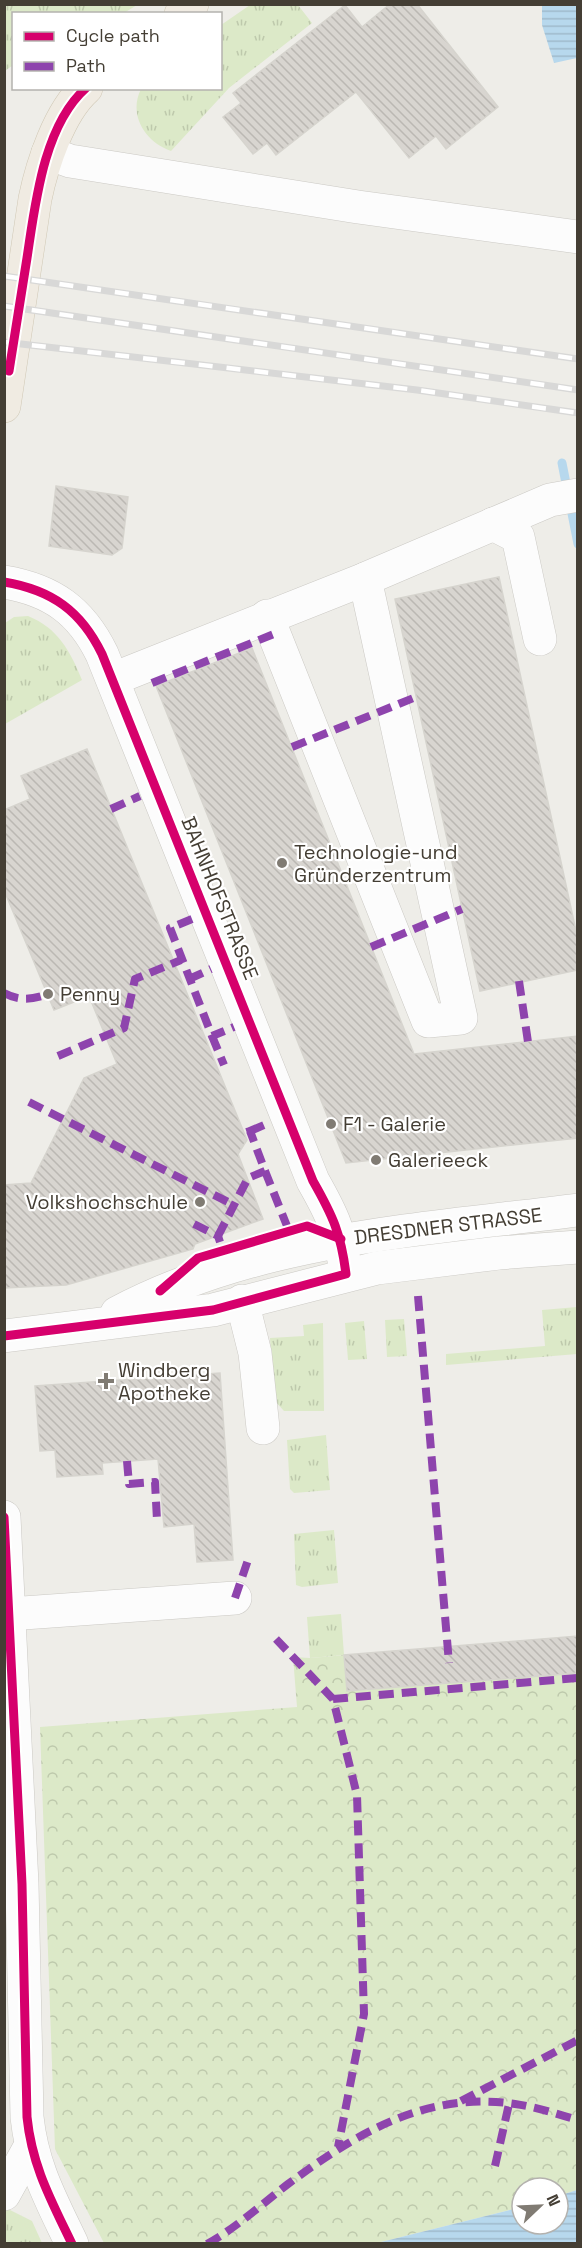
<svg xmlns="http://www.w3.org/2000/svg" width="582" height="2248" viewBox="0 0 582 2248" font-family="'Space Grotesk',sans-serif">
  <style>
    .grass { fill: url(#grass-tufts) }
    .park { fill: url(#park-crowns) }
    .water { fill: url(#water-rules) }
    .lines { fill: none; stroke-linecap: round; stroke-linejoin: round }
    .stream { stroke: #b7d8ed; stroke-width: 9 }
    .building { fill: url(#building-back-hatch); stroke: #d6d4ce; stroke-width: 1.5 }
    .minor-casing { stroke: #cbc9c4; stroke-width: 34 }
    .major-casing { stroke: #d0c8b5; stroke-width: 34 }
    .minor { stroke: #fcfcfc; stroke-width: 33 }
    .major { stroke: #f0ebe2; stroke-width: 33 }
    .rail-casing { stroke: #d8d8d7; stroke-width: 7 }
    .rail { stroke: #fff; stroke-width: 4.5; stroke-dasharray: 14; stroke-linecap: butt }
    .quiet { stroke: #8e44ad; stroke-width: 8; stroke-dasharray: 15 8; stroke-linecap: butt }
    .cycleway-casing { stroke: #fff; stroke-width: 13 }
    .cycleway { stroke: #d6006c; stroke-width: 9 }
    .poi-dot { fill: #807b73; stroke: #fff; stroke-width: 2 }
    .labels { text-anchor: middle; stroke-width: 4.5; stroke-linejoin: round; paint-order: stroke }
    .poi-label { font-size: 20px; fill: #443e34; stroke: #fff; text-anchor: start }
    .street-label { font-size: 20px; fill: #443e34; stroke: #fff }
  </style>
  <defs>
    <pattern id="grass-tufts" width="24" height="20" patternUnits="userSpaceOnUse" patternTransform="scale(1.5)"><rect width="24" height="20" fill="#dce9c8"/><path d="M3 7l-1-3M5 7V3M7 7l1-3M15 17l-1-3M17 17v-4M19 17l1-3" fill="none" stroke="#bec9ac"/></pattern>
    <pattern id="park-crowns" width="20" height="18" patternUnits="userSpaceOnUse" patternTransform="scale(1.5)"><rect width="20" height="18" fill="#dce9c8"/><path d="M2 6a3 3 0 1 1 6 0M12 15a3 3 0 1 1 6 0" fill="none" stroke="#bec9ac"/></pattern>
    <pattern id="water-rules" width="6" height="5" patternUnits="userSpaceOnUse" patternTransform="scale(1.5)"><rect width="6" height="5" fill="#b7d8ed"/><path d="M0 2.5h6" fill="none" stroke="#9fbacc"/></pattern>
    <pattern id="building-back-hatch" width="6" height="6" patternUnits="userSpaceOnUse" patternTransform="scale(1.5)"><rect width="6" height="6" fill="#d8d5d0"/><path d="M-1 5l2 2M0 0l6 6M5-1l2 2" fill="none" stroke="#bbb8b3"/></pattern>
  </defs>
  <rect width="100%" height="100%" fill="#eeede8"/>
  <g class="grass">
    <path d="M5 4H137V5L124 13 14 14 13 65 5 71Z"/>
    <path d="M250 5H298L312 23 229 88 171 151C145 142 128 115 141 89L220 88 221 25Z"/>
    <path d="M28 616C58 628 70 651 82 680L5 724V623L14 617Z"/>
    <path d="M577 1307V1354L446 1365V1354L545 1346 542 1310Z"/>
    <path d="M404 1319 407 1356 387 1357 385 1320Z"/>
    <path d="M364 1321 367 1359 348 1360 345 1323Z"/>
    <path d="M323 1323 324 1411H284L274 1400 270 1338 304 1336 303 1325Z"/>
    <path d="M326 1435 330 1490 294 1493 290 1489 287 1440Z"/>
    <path d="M334 1530 338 1583 302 1587 296 1585 294 1534Z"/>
    <path d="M341 1614 344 1655 310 1658 307 1617Z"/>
    <path d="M4 2207 32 2221 42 2243H5Z"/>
  </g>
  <path class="park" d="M577 1636V2190L558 2196V2188H522V2207L377 2243H104L55 2149 40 1727 297 1707 293 1657 310 1658Z"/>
  <g class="water">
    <path d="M542 5H577V58L554 63 542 25Z"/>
    <path d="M577 2190V2243H377L522 2207V2224H558V2196Z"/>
  </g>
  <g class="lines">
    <path class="stream" d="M562 463 578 544"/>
  </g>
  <g class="building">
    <path d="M390 4H417L498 107 446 149 436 136 409 158 356 92 276 155 267 143 253 154 223 117 241 103 233 93 345 5 362 27Z"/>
    <path d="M56 486 128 497 122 548 112 555 49 546Z"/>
    <path d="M499 577 578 940V970L480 991 395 599Z"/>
    <path d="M252 648 414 1054 578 1036V1138L346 1163 156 686Z"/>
    <path d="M87 749 247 1140 238 1154 263 1219 195 1244 193 1249 66 1285 4 1288V1185L31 1183 84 1078 117 1064 89 996 54 1010 4 890V810L30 799 21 776Z"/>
    <path d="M220 1373 233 1560 197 1562 194 1524 164 1527 158 1459 102 1463 103 1474 57 1477 55 1450 40 1451 35 1386Z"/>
    <path d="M578 1636V1673L347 1691 344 1655Z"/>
  </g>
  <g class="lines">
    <defs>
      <g id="minor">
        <path d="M48 153 70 161 358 207 578 237"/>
        <path d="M493 524 518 537 540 639"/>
        <path d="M4 582C52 590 81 611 102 654L313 1181C333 1216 341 1234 346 1274"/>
        <path d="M267 616 428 1021 461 1018 365 579"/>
        <path d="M113 679 365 579 550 500 578 495"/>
        <path d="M242 1301 255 1353 263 1428"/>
        <path d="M117 1313C259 1238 421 1230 578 1210"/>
        <path d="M4 1336 213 1310 377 1268 499 1253 578 1247"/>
        <path d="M4 1517 22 1884 27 2117C32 2166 51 2200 72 2244"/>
        <path d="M9 1614 235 1598"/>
        <path d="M4 2194 30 2147"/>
      </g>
      <g id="major">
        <path d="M181 14 192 4"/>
        <path d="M4 406 35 199C42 165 59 112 86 88"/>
      </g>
    </defs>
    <use href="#minor" class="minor-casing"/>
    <use href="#major" class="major-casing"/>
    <use href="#minor" class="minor"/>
    <use href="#major" class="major"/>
    <defs>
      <g id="rail">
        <path d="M4 276 578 359"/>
        <path d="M4 306 578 390"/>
        <path d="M4 342 417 390 578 413"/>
      </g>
    </defs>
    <use href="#rail" class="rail-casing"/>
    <use href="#rail" class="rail"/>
    <g class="quiet">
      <path d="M152 683 274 634"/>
      <path d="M292 747 416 697"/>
      <path d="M111 809 140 796"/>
      <path d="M192 919 170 928 212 1036 234 1027"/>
      <path d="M371 947 462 909"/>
      <path d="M189 979 211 969"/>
      <path d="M519 981 528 1042"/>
      <path d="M4 993C19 1001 32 1000 48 994"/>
      <path d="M212 1036 224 1065"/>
      <path d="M58 1056 124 1028 135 979 181 960"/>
      <path d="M29 1102 234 1205"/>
      <path d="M250 1131 271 1122"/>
      <path d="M265 1171 289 1231"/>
      <path d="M194 1224 218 1236 220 1242"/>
      <path d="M218 1236 248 1178 265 1171 250 1131 244 1133"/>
      <path d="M418 1296 449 1663"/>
      <path d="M127 1461 129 1484 155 1482 157 1520"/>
      <path d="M235 1598 248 1560"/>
      <path d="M276 1639 333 1699 357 1795 364 2014 338 2147"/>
      <path d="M333 1699 578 1678"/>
      <path d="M461 2101 578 2040"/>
      <path d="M495 2166 509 2104"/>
      <path d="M207 2244C236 2228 262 2204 288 2184 357 2133 426 2091 515 2104 536 2107 557 2114 578 2120"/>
    </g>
    <defs>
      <g id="cycleway">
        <path d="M9 371C15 333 21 296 27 258 35 206 43 126 86 88"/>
        <path d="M4 582C52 590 81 611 102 654L313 1181C333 1216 341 1234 346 1274L213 1310 4 1336"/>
        <path d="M160 1291 198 1258 307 1226 341 1239"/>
        <path d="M4 1517 22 1884 27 2117C32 2166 51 2200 72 2244"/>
      </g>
    </defs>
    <use href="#cycleway" class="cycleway-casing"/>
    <use href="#cycleway" class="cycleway"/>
  </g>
  <g class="poi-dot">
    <circle cx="282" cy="863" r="6"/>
    <circle cx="48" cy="994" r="6"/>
    <circle cx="331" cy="1124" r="6"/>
    <circle cx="376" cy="1160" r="6"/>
    <circle cx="200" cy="1202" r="6"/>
    <path d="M103 1372h6v6h6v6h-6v6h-6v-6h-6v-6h6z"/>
  </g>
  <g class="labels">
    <g class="poi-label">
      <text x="294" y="859">Technologie-und<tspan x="294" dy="23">Gründerzentrum</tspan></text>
      <text x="60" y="1001">Penny</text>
      <text x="343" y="1131">F1 - Galerie</text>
      <text x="388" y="1167">Galerieeck</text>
      <text x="188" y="1209" text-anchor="end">Volkshochschule</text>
      <text x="118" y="1377">Windberg<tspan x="118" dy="23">Apotheke</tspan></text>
    </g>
    <g class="street-label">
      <text transform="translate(220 898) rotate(68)" y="7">BAHNHOFSTRASSE</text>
      <text transform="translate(448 1226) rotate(-7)" y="7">DRESDNER STRASSE</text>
    </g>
  </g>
  <rect width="582" height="2248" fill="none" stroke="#443e34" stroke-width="12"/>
  <rect x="12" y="12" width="210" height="78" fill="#ffffff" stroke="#b4b2ae" stroke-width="1.5"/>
  <rect x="24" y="32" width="30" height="9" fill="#d6006c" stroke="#b4b2ae" stroke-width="1.5"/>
  <text x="66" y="42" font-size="18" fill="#443e34">Cycle path</text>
  <rect x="24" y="62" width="30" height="9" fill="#8e44ad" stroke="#b4b2ae" stroke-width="1.5"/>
  <text x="66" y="72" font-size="18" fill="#443e34">Path</text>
  <g transform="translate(540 2206) rotate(67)"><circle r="28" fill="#ffffff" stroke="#b4b2ae" stroke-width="1.5"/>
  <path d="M0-4.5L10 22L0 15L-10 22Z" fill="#807b73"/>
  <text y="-9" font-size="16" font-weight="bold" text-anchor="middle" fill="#443e34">N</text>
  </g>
</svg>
